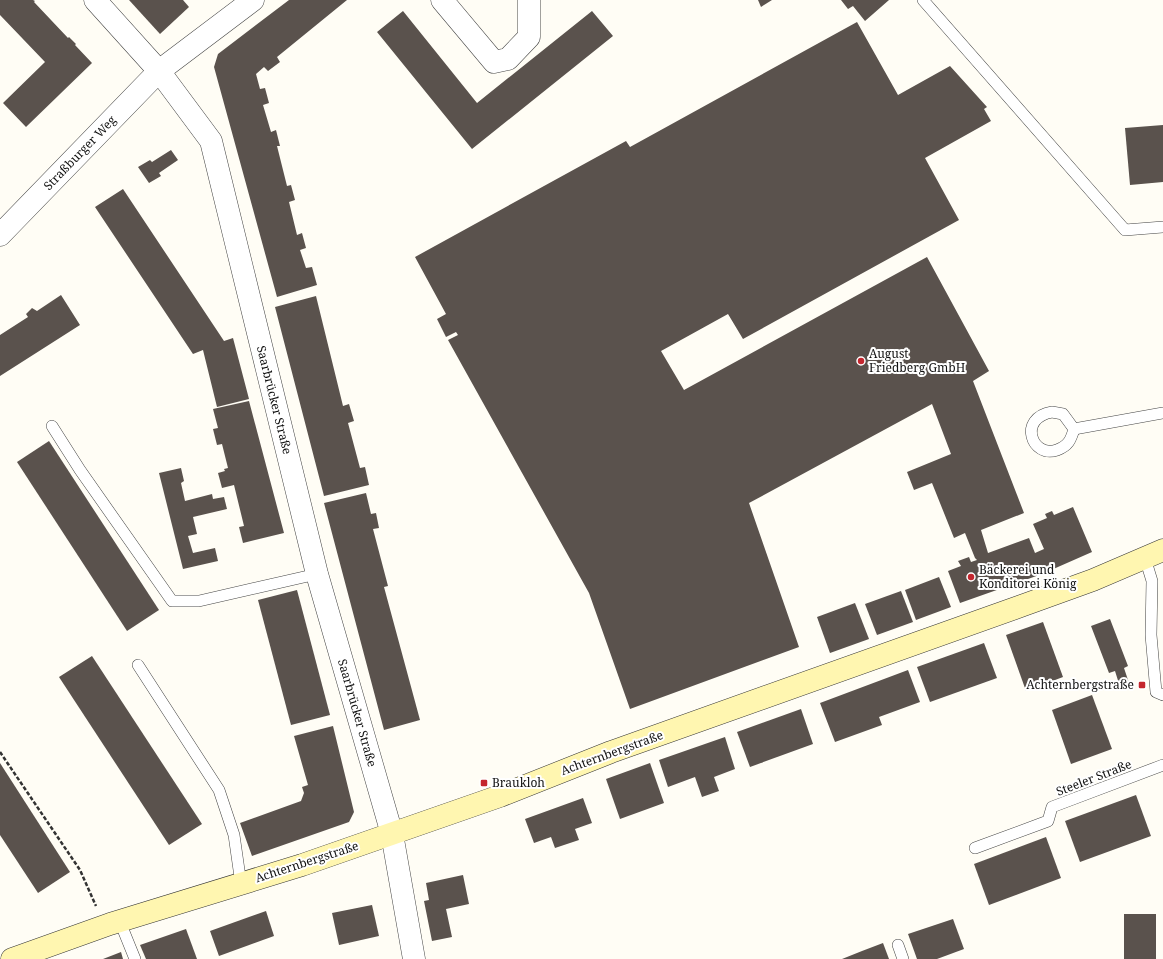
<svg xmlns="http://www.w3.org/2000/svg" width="1163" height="959" viewBox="0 0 1163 959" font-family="'Noto Serif',serif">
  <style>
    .building { fill: #5a524d }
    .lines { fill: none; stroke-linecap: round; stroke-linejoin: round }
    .lane-casing { stroke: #444; stroke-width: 12 }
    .street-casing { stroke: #444; stroke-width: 23 }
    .secondary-casing { stroke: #333; stroke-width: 23 }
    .path { stroke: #333; stroke-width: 2.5; stroke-dasharray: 4 2; stroke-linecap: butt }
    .lane { stroke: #fff; stroke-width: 11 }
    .street { stroke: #fff; stroke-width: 22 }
    .secondary { stroke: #fff6b0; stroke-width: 22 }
    .poi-dot { fill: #c4262e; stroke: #fff; stroke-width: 1.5 }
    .labels { text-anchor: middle; stroke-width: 4; stroke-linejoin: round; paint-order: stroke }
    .street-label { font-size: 12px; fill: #111; stroke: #fff }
    .poi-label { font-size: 12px; fill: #111; stroke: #fff; text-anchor: start }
  </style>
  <rect width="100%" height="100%" fill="#fffdf5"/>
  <g class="building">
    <path d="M0 0H33L35 1 34 2 68 38 69 37 76 44 75 45 92 63 26 127 3 103 45 62 0 15Z"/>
    <path d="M129 0H183L189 7 160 34Z"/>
    <path d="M289 0H347L277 57 280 62 268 71 264 67 256 74 260 89 265 88 269 103 263 105 271 132 276 130 280 146H277L287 186 291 185 295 200 289 202 297 235 302 233 306 248 300 250 306 268 312 267 317 285 277 297 214 67 218 54Z"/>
    <path d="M758 0H772L761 7Z"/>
    <path d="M841 0H889L865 21 853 6 848 9Z"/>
    <path d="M403 11 477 103 592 11 613 36 472 149 377 32Z"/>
    <path d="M857 22 898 95 950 66 987 107 984 109 991 121 925 158 959 220 743 339 728 314 661 351 684 390 927 257 989 371 973 381 1024 513 981 530 988 553 1029 538 1035 553 1044 549 1033 524 1047 518 1045 514 1052 511 1054 515 1073 507 1092 552 1042 574 960 603 948 571 961 566 958 561 969 557 971 562 977 560 975 558 965 533 954 538 932 483 914 490 907 472 951 454 932 404 749 503 799 647 630 709 589 593 448 340 458 335 456 332 446 337 437 319 446 314 415 257 626 141 630 147Z"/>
    <path d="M1163 125V182L1130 185 1125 128Z"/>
    <path d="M171 150 178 160 159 173 161 176 149 183 138 167 150 160 152 162Z"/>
    <path d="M123 189 224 341 233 338 249 399 217 407 203 350 193 354 95 207Z"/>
    <path d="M61 295 80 325 0 376V335L28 317 26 314 32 308 37 311Z"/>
    <path d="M316 296 343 406 349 404 354 421 348 423 360 468 365 467 369 485 324 496 275 307Z"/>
    <path d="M249 401 284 533 243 543 239 527 244 526 234 485 222 488 218 473 225 471 224 469 228 468 222 444 217 445 213 429 218 428 213 409Z"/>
    <path d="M49 441 159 610 127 631 17 462Z"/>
    <path d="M181 468 184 481 181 483 185 501 212 494 213 499 224 497 227 509 193 517 197 534 188 536 193 553 215 548 218 561 183 569 159 473Z"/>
    <path d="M366 493 371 514 376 513 379 528 373 529 388 586 384 587 420 720 384 730 324 503Z"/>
    <path d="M939 577 951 607 916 620 905 590Z"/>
    <path d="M297 590 330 715 291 725 258 600Z"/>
    <path d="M901 591 913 622 877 635 865 604Z"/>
    <path d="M855 603 869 639 830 653 817 617Z"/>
    <path d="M1110 619 1128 666 1124 668 1130 686 1121 690 1115 671 1109 673 1091 626Z"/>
    <path d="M1043 622 1063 677 1026 691 1006 635Z"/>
    <path d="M984 643 997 678 930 702 917 667Z"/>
    <path d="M92 656 202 824 169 845 59 677Z"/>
    <path d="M908 670 920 702 879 717 882 725 835 742 820 703Z"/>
    <path d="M1092 695 1112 749 1071 764 1052 710Z"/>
    <path d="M801 709 813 744 750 767 737 732Z"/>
    <path d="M333 726 354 812 349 822 252 856 240 823 301 801 304 793 302 787 308 785 294 736Z"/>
    <path d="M725 737 735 769 714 777 719 791 702 797 695 777 668 787 659 760Z"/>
    <path d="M0 763 70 872 38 893 0 835Z"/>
    <path d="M650 763 664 803 620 819 606 779Z"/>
    <path d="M1136 795 1151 836 1080 862 1065 821Z"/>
    <path d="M583 798 592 823 575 829 579 840 555 848 551 837 534 843 525 819Z"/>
    <path d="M1046 837 1061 878 989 905 974 864Z"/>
    <path d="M463 875 469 904 446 909 452 937 432 941 424 901 429 900 426 883Z"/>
    <path d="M372 905 379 936 339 945 332 913Z"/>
    <path d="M266 911 274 936 219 956 210 931Z"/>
    <rect x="1124" y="914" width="32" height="45"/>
    <path d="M953 919 964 949 937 959H917L908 934Z"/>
    <path d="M186 929 197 959H146L140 945Z"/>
    <path d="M883 943 889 959H842L862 951Z"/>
    <path d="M121 952 123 959H103Z"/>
  </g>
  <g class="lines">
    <defs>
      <g id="lane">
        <path d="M923 0 1125 230 1163 227"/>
        <path d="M1052 412 1063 414 1074 429C1071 440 1068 446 1057 450 1032 459 1017 418 1052 412Z"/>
        <path d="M52 426 80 470 172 601H199L317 574"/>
        <path d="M1074 429 1163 413"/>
        <path d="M1145 558 1152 581 1151 635 1156 692 1163 695"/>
        <path d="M138 665 219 790 234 835 241 884"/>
        <path d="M975 848 1048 821 1052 807 1163 765"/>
        <path d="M120 922 135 959"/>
        <path d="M898 945 903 959"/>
      </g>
      <g id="street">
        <path d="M95 0 159 71 211 141 317 574 392 834 414 959"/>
        <path d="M442 0 494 62 508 59 529 37V0"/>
        <path d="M0 235 159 71 253 0"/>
      </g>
      <path id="secondary" d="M12 959 110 924 302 865 500 796 611 752 1021 606 1093 580 1163 550"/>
    </defs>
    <use href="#lane" class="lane-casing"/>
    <use href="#street" class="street-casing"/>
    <use href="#secondary" class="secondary-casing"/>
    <path class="path" d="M0 752 80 870 96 906"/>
    <use href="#lane" class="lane"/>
    <use href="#street" class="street"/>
    <use href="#secondary" class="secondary"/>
  </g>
  <g class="poi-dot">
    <circle cx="861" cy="361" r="4"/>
    <circle cx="971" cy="577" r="4"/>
    <rect x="1138" y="681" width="8" height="8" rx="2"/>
    <rect x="480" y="779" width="8" height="8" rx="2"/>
  </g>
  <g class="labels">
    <g class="street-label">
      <text transform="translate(80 153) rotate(-46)" y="4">Straßburger Weg</text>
      <text transform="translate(274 400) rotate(76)" y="4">Saarbrücker Straße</text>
      <text transform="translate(357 713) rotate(74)" y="4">Saarbrücker Straße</text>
      <text transform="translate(612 753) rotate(-20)" y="4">Achternbergstraße</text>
      <text transform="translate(1094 778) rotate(-21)" y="4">Steeler Straße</text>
      <text transform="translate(307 862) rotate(-18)" y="4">Achternbergstraße</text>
    </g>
    <g class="poi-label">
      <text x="869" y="358">August<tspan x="869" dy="14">Friedberg GmbH</tspan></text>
      <text x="979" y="574">Bäckerei und<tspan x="979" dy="14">Konditorei König</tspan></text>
      <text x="1134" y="689" text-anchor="end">Achternbergstraße</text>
      <text x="492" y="787">Braukloh</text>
    </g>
  </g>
</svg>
